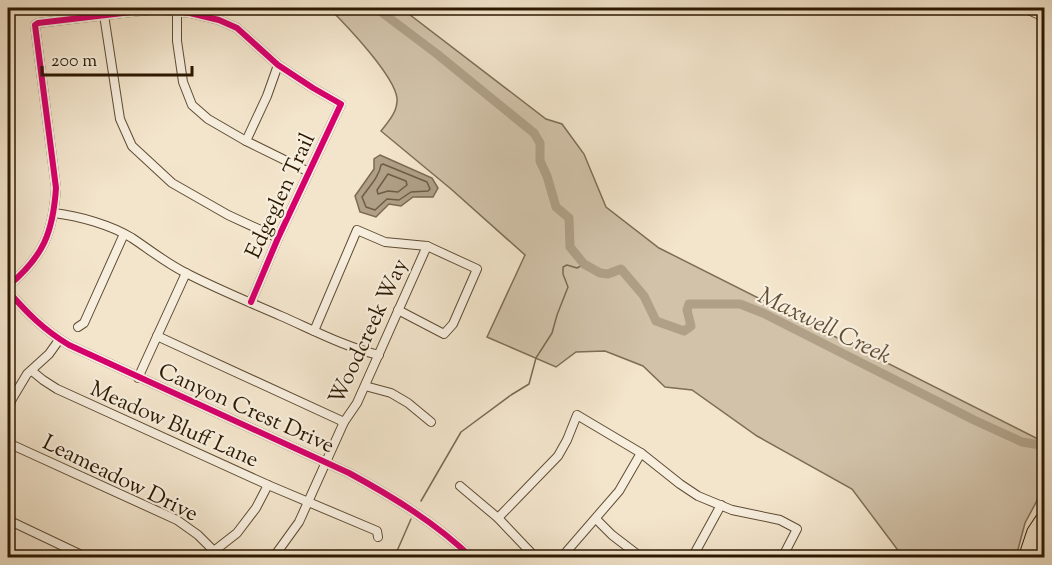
<svg xmlns="http://www.w3.org/2000/svg" width="1052" height="565" viewBox="0 0 1052 565" font-family="'Sorts Mill Goudy',serif">
  <style>
    .green { fill: #d1c2a9; stroke: #7e6e54; stroke-width: 1.5 }
    .water { fill: #afa087; stroke: #7b6a51; stroke-width: 1.5 }
    .lines { fill: none; stroke-linecap: round; stroke-linejoin: round }
    .shore { stroke: #6e5c44; stroke-width: 1.5 }
    .stream { stroke: #7b6a51; stroke-width: 1.5 }
    .river { stroke: #afa087; stroke-width: 9 }
    .minor-casing { stroke: #5e4c33; stroke-width: 10 }
    .major-casing { stroke: #2c1900; stroke-width: 11 }
    .minor { stroke: #f7eede; stroke-width: 8 }
    .major { stroke: #f3e5cc; stroke-width: 9 }
    .cycleway-casing { stroke: #f7eede; stroke-width: 10 }
    .cycleway { stroke: #d6006c; stroke-width: 6 }
    .labels { text-anchor: middle; stroke-width: 4.5; stroke-linejoin: round; paint-order: stroke }
    .street-label { font-size: 22px; fill: #2c1900; stroke: #f7eede }
    .water-label { font-size: 24px; font-style: italic; fill: #604f36; stroke: #f7eede }
  </style>
  <rect width="100%" height="100%" fill="#f3e5cc"/>
  <filter id="stains"><feTurbulence type="fractalNoise" baseFrequency=".00333" numOctaves="4"/><feColorMatrix values="0 0 0 0 .2 0 0 0 0 .09 0 0 0 0 .02 0 0 0 .5 -.17"/></filter>
  <radialGradient id="worn" r=".72"><stop offset=".6" stop-color="#630" stop-opacity="0"/><stop offset="1" stop-color="#630" stop-opacity=".3"/></radialGradient>
  <path class="green" d="M329 8H401L546 119 562 124 584 154 606 207 659 248 1044 442V482L1041 493 1025 523 1016 557H903L852 489 757 436 692 390 665 387 643 366 605 351 576 352 556 367 487 337 525 255 451 189 381 131C389 121 398 111 397 98 394 75 346 25 329 8Z"/>
  <path class="water" d="M380 155 432 178 438 188 433 197H413L401 206 389 204 376 217 360 212 355 196 374 169V159Z"/>
  <g class="lines">
    <g class="shore">
      <path d="M383 164 427 182 430 189 428 191 411 192 399 200 387 199 375 210 366 207 362 197C369 187 379 177 381 165Z"/>
      <path d="M388 174 406 181 407 185 398 192 388 191 378 194 377 190Z"/>
    </g>
    <g class="stream">
      <path d="M421 501 461 432 511 395 529 384 536 358 552 333 557 315 568 287 563 274V267L567 265 577 268 584 264"/>
      <path d="M396 558 397 551 411 519"/>
    </g>
    <path class="river" d="M376 8 437 54 534 133 540 143V161L547 176 556 207 569 218 570 247 584 264 600 273 608 274 621 269 644 296 656 321 684 331 691 326 687 310 689 304H740L763 313 974 420 1022 442 1040 445 1044 448"/>
    <defs>
      <g id="minor">
        <path d="M1024 8 1044 17"/>
        <path d="M177 12V41L183 82 192 105 208 119 246 141 309 172"/>
        <path d="M104 15 120 119 132 146 172 183 228 215 278 238"/>
        <path d="M246 141 267 96 278 65"/>
        <path d="M54 213C79 216 111 225 132 238 150 250 166 263 186 273 217 289 249 302 281 316 313 330 345 347 379 355"/>
        <path d="M8 286C43 257 53 233 56 188L35 25 38 23 157 9 190 13 219 20 237 28 278 65 313 88 341 104 278 238 251 302"/>
        <path d="M8 291C27 313 44 330 69 345L349 473C393 497 436 523 472 558"/>
        <path d="M78 327 84 323 124 234"/>
        <path d="M314 331 357 230 385 242 427 246 477 269 453 324 444 334 398 310"/>
        <path d="M157 336 344 422"/>
        <path d="M32 371 43 380 57 389 268 485 377 531 378 537"/>
        <path d="M138 378 186 273"/>
        <path d="M365 386 391 393 408 403 431 422"/>
        <path d="M8 409 12 399 27 374 49 354 59 340"/>
        <path d="M8 443 177 520 198 535 214 551"/>
        <path d="M460 486 498 518 536 558"/>
        <path d="M498 518 558 456 567 440 577 415 641 453 680 484 698 496 732 510 780 520 797 529 782 558"/>
        <path d="M596 519 612 535 642 558"/>
        <path d="M8 520 88 558"/>
        <path d="M205 558 237 533 256 508 268 485"/>
        <path d="M273 558 299 522 344 422 357 403 427 246"/>
        <path d="M520 558 528 550"/>
        <path d="M561 558 619 491 641 453"/>
        <path d="M692 558 721 505"/>
      </g>
      <g id="major">
        <path d="M1023 558 1032 531 1044 513"/>
        <path d="M1032 558 1041 523"/>
      </g>
    </defs>
    <use href="#minor" class="minor-casing"/>
    <use href="#major" class="major-casing"/>
    <use href="#minor" class="minor"/>
    <use href="#major" class="major"/>
    <defs>
      <g id="cycleway">
        <path d="M8 286C43 257 53 233 56 188L35 25 38 23 157 9 190 13 219 20 237 28 278 65 313 88 341 104 278 238 251 302"/>
        <path d="M8 291C27 313 44 330 69 345L349 473C393 497 436 523 472 558"/>
      </g>
    </defs>
    <use href="#cycleway" class="cycleway-casing"/>
    <use href="#cycleway" class="cycleway"/>
  </g>
  <g class="labels">
    <g class="street-label">
      <text transform="translate(279 195) rotate(-65)" y="8">Edgeglen Trail</text>
      <text transform="translate(367 331) rotate(-65)" y="8">Woodcreek Way</text>
      <text transform="translate(247 407) rotate(24)" y="8">Canyon Crest Drive</text>
      <text transform="translate(175 423) rotate(24)" y="8">Meadow Bluff Lane</text>
      <text transform="translate(121 477) rotate(26)" y="8">Leameadow Drive</text>
    </g>
    <g class="water-label">
      <text transform="translate(825 325) rotate(26)" y="8">Maxwell Creek</text>
    </g>
  </g>
  <rect width="1052" height="565" fill="none" stroke="#f3e5cc" stroke-width="30"/>
  <rect x="9" y="9" width="1034" height="547" fill="none" stroke="#2c1900" stroke-width="3"/>
  <rect x="15" y="15" width="1022" height="535" fill="none" stroke="#2c1900" stroke-width="1.5"/>
  <path d="M42 66v9h150v-9" fill="none" stroke="#2c1900" stroke-width="3"/>
  <text x="51" y="66" font-size="18" fill="#2c1900" stroke="#f7eede" stroke-width="4.5" paint-order="stroke">200 m</text>
  <rect width="100%" height="100%" filter="url(#stains)"/>
  <rect width="100%" height="100%" fill="url(#worn)"/>
</svg>
